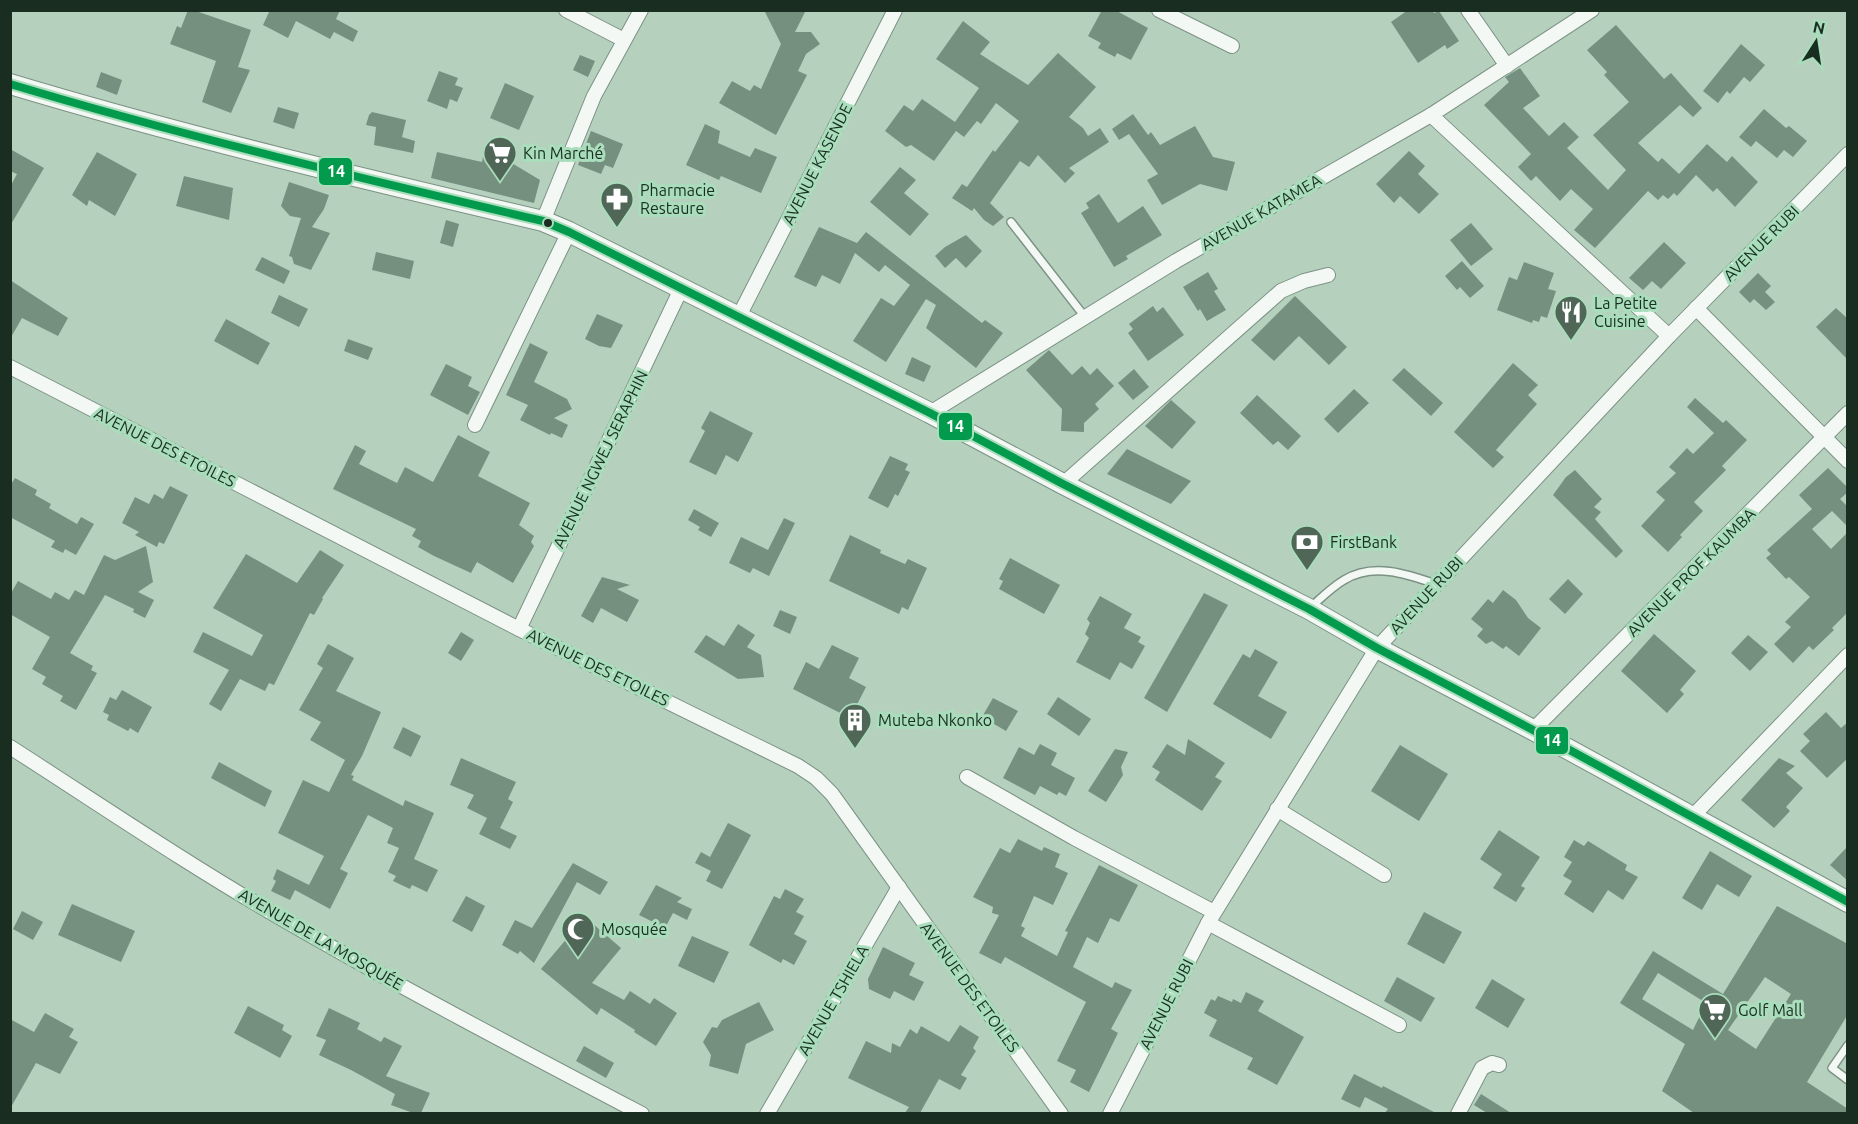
<svg xmlns="http://www.w3.org/2000/svg" width="1858" height="1124" viewBox="0 0 1858 1124" font-family="Ubuntu,sans-serif">
  <style>
    .building { fill: #76907f; fill-rule: evenodd }
    .lines { fill: none; stroke-linecap: round; stroke-linejoin: round }
    .service-casing { stroke: #7c9284; stroke-width: 10 }
    .minor-casing { stroke: #7c9284; stroke-width: 16 }
    .secondary-casing { stroke: #7c9284; stroke-width: 22 }
    .service { stroke: #f4f8f5; stroke-width: 7 }
    .minor { stroke: #f4f8f5; stroke-width: 14 }
    .secondary { stroke: #f4f8f5; stroke-width: 20 }
    .bus-1-casing { stroke: #a9ddbb; stroke-width: 12 }
    .bus-1 { stroke: #029a4c; stroke-width: 8 }
    .bus-dot { fill: #192e21; stroke: #a9ddbb; stroke-width: 2 }
    .labels { text-anchor: middle; stroke-width: 6; stroke-linejoin: round; paint-order: stroke }
    .poi-label { font-size: 16px; fill: #192e21; stroke: #a9ddbb; text-anchor: start }
    .street-label { font-size: 16px; fill: #192e21; stroke: #a9ddbb }
    .line-badge { stroke: #a9ddbb; stroke-width: 2 }
    .badge-label { font-size: 16px; text-anchor: middle; font-weight: bold; fill: #fff }
  </style>
  <rect width="100%" height="100%" fill="#b5d1be"/>
  <g class="building">
    <path d="M188 10H193L251 30 238 67 250 70 231 113 202 102 216 61 170 44 177 26 181 28Z"/>
    <path d="M270 10H340L336 19 358 31 353 42 334 32 330 39 296 21 288 38 263 25Z"/>
    <path d="M764 10H806L795 32H811L820 44 806 54 798 71 807 75 776 135 719 103 732 81 750 91 754 85 761 89 781 44Z"/>
    <path d="M1102 10H1115L1148 28 1131 60 1117 53 1115 57 1098 48 1101 43 1088 36Z"/>
    <path d="M1408 10H1432L1434 13 1439 11 1459 41 1447 49 1445 45 1418 63 1391 22Z"/>
    <path d="M963 21 990 42 980 54 1028 85 1058 53 1096 87 1069 117 1083 128 1088 136 1100 128 1109 142 1069 168 1075 173 1065 183 1038 155 1029 167 1020 161 990 203 1004 217 993 226 984 220 974 208 972 211 952 198 962 184 967 187 993 150 995 152 1019 121 996 103 981 124 977 121 964 137 956 131 934 161 911 145 906 147 885 131 904 105 913 111 922 99 955 122 979 88 936 59Z"/>
    <path d="M1616 25 1664 79 1671 73 1702 108 1693 117 1680 105 1638 143 1658 162 1662 158 1679 174 1707 144 1727 162 1732 156 1758 182 1735 207 1717 188 1713 192 1696 175 1677 196 1674 193 1668 199 1663 195 1658 200 1648 191 1595 248 1574 230 1593 209 1571 189 1560 201 1536 176 1531 181 1518 167 1531 154 1484 105 1509 82 1505 77 1520 68 1540 96 1523 108 1549 136 1564 122 1579 137 1567 148 1608 190 1626 170 1593 135 1629 102 1604 75 1607 72 1587 50Z"/>
    <path d="M1741 44 1765 65 1750 82 1744 77 1730 94 1727 91 1718 103 1703 91Z"/>
    <path d="M580 55 595 61 588 77 573 70Z"/>
    <path d="M439 71 458 78 455 85 463 88 457 102 450 99 447 109 427 101Z"/>
    <path d="M101 72 122 80 117 95 96 87Z"/>
    <path d="M505 83 534 96 519 130 490 118Z"/>
    <path d="M278 107 299 113 294 129 273 122Z"/>
    <path d="M1764 109 1786 128 1789 126 1807 141 1793 157 1784 150 1777 158 1756 141 1751 147 1739 137Z"/>
    <path d="M372 112 406 120 402 137 415 141 413 153 374 145 376 127 366 125 369 115Z"/>
    <path d="M1133 114 1148 135 1151 132 1160 145 1195 126 1213 157 1235 162 1227 191 1200 184 1162 205 1147 180 1158 174 1129 134 1119 140 1112 129Z"/>
    <path d="M705 124 720 131 718 143 750 157 755 148 777 157 761 193 721 176 719 180 686 165Z"/>
    <path d="M591 131 623 144 613 168 605 165 601 174 578 165Z"/>
    <path d="M485 147 540 180 534 203 431 178 437 152 482 162Z"/>
    <path d="M10 149 44 168 10 226V187L17 174 10 171Z"/>
    <path d="M1409 151 1425 166 1418 174 1439 194 1419 214 1400 196 1394 203 1376 184Z"/>
    <path d="M97 152 137 174 115 216 89 200 87 206 72 195Z"/>
    <path d="M900 167 916 180 904 193 929 214 910 236 870 202Z"/>
    <path d="M184 176 233 188 229 220 176 206Z"/>
    <path d="M289 182 329 195 324 209 312 227 330 233 311 270 294 264 292 257 289 256 301 218 290 216 281 206Z"/>
    <path d="M1099 194 1118 223 1143 206 1162 235 1126 256 1128 259 1114 267 1081 213 1089 208 1086 203Z"/>
    <path d="M446 220 459 224 453 247 440 243Z"/>
    <path d="M1471 223 1493 249 1471 266 1450 240Z"/>
    <path d="M819 227 857 243 866 232 982 323 985 320 1003 333 976 368 926 328 936 305 926 299 886 362 853 341 881 298 894 306 910 285 885 265 879 272 855 253 840 284 822 275 816 287 794 277Z"/>
    <path d="M966 235 982 251 966 268 956 258 945 268 935 256 945 247Z"/>
    <path d="M1664 242 1686 263 1661 289 1652 281 1643 290 1629 278Z"/>
    <path d="M376 252 414 261 410 279 372 270Z"/>
    <path d="M262 257 290 271 284 284 255 270Z"/>
    <path d="M1462 261 1484 286 1470 298 1460 287 1457 290 1445 276Z"/>
    <path d="M1524 262 1554 273 1548 289 1556 291 1547 318 1541 316 1539 322 1533 320 1532 323 1497 310 1509 277 1517 280Z"/>
    <path d="M1208 272 1218 289 1214 291 1226 310 1207 321 1200 309 1198 311 1183 287Z"/>
    <path d="M1758 273 1771 286 1765 292 1775 302 1766 310 1754 299 1750 303 1739 292Z"/>
    <path d="M10 280 68 318 58 336 22 318 10 339Z"/>
    <path d="M279 295 308 309 299 327 271 313Z"/>
    <path d="M1295 296 1347 347 1329 365 1299 336 1274 361 1251 340Z"/>
    <path d="M1153 306 1157 312 1163 307 1184 335 1148 361 1128 333 1133 329 1129 324Z"/>
    <path d="M1836 308 1848 319V360L1816 327Z"/>
    <path d="M597 314 623 325 611 348 599 346 585 339Z"/>
    <path d="M226 319 270 343 258 365 214 341Z"/>
    <path d="M348 339 373 348 368 360 344 351Z"/>
    <path d="M530 343 548 352 534 382 567 399 572 409 554 418 568 425 562 438 551 433 550 435 520 420 528 405 506 395Z"/>
    <path d="M1049 350 1072 375 1082 366 1090 375 1097 368 1114 386 1095 404 1099 409 1084 423V432L1061 431 1062 409 1026 370Z"/>
    <path d="M912 357 931 366 924 382 905 374Z"/>
    <path d="M1513 363 1538 385 1528 395 1537 404 1496 450 1504 457 1493 468 1454 432Z"/>
    <path d="M446 364 472 377 468 386 480 392 468 415 430 395Z"/>
    <path d="M1404 368 1443 403 1431 416 1392 380Z"/>
    <path d="M1134 369 1149 387 1133 400 1118 383Z"/>
    <path d="M1354 389 1369 403 1338 433 1324 419Z"/>
    <path d="M1257 395 1301 436 1288 450 1278 441 1273 445 1240 413Z"/>
    <path d="M1695 398 1723 423 1726 420 1747 440 1722 466 1726 470 1694 502 1703 511 1680 535 1682 537 1668 552 1641 526 1665 500 1656 492 1676 473 1669 467 1687 448 1693 454 1714 433 1687 407Z"/>
    <path d="M1171 400 1196 422 1172 449 1145 426Z"/>
    <path d="M710 411 753 433 738 462 726 455 716 475 689 462 705 431 701 428Z"/>
    <path d="M458 435 490 452 478 476 530 503 519 525 534 536 531 542 534 546 513 583 477 562 471 573 434 556 418 547 421 541 412 536 416 529 333 489 355 445 366 451 359 464 397 483 405 467 433 482Z"/>
    <path d="M1127 449 1191 481 1171 504 1107 474Z"/>
    <path d="M890 456 908 464 905 470 910 472 898 496 895 494 888 508 868 498Z"/>
    <path d="M1828 468 1848 488V492L1840 499 1848 507V527L1832 511 1812 529 1831 549 1848 532V612L1832 628 1834 630 1813 650 1809 646 1793 663 1774 644 1791 627 1785 622 1810 597 1789 577 1786 579 1766 558 1771 554 1767 550 1812 509 1799 495Z"/>
    <path d="M1575 470 1602 499 1594 507 1601 512 1595 519 1623 551 1616 558 1553 495 1566 477Z"/>
    <path d="M15 478 37 490 35 495 51 504 49 508 77 524 81 517 94 524 76 555 65 549 63 553 51 547 55 541 10 517V486Z"/>
    <path d="M170 486 188 495 164 544 159 542 157 547 135 535 139 532 122 523 135 497 149 504 154 494 163 499Z"/>
    <path d="M694 509 719 523 711 537 698 530 700 527 688 520Z"/>
    <path d="M784 518 795 523 769 576 753 568 750 573 729 563 741 537 768 550Z"/>
    <path d="M850 535 881 550 880 553 905 564 908 559 927 568 908 610 902 607 899 614 829 581Z"/>
    <path d="M146 546 153 582 138 592 154 600 145 618 133 612 134 609 105 595 70 653 93 666 91 670 97 673 76 710 60 701 63 696 42 684 46 677 32 669 50 637 10 614V595L18 581 51 599 55 592 69 600 75 590 84 595 104 555 115 560Z"/>
    <path d="M320 550 344 565 322 598 323 599 314 615 310 613 274 685 269 683 265 691 240 679 221 711 209 704 229 670 193 652 203 632 252 656 263 635 213 608 246 554 297 583Z"/>
    <path d="M1010 558 1060 585 1044 614 999 589 1003 581 999 579Z"/>
    <path d="M602 577 630 585 617 589 639 600 627 622 601 608 593 623 581 616Z"/>
    <path d="M1568 579 1583 594 1565 614 1549 599Z"/>
    <path d="M1503 590 1516 600 1528 618 1541 628 1519 656 1506 646 1503 649 1492 641 1486 644 1477 636 1483 629 1471 619 1488 599 1493 603Z"/>
    <path d="M1204 593 1228 605 1167 712 1144 698Z"/>
    <path d="M1100 596 1132 614 1124 628 1141 637 1138 642 1145 646 1132 669 1120 662 1110 680 1076 662 1089 638 1085 634 1090 623 1087 619Z"/>
    <path d="M780 610 797 617 790 634 773 626Z"/>
    <path d="M738 624 755 635 747 647 761 655 764 677 738 679 694 652 706 635 724 646Z"/>
    <path d="M461 632 474 640 461 661 448 653Z"/>
    <path d="M1654 634 1696 671 1680 690 1684 694 1667 713 1621 671Z"/>
    <path d="M1748 635 1768 652 1750 671 1731 653Z"/>
    <path d="M328 644 354 658 336 691 381 712 362 756 351 775 354 776 352 780 403 806 405 800 434 813 414 859 438 870 427 892 412 885 410 889 393 881 396 876 388 872 399 848 387 843 393 828 368 815 340 869 348 873 330 909 295 890 290 900 271 891 276 881 273 879 277 869 309 885 324 856 278 833 303 780 329 792 345 760 310 740 321 722 299 710 323 668 317 664Z"/>
    <path d="M832 645 859 658 849 678 866 687 850 718 793 689 806 662 819 669Z"/>
    <path d="M1255 649 1278 662 1258 696 1287 712 1271 739 1213 704 1243 654 1250 658Z"/>
    <path d="M122 690 152 707 138 733 130 728 128 731 107 720 109 715 103 712 110 697 116 700Z"/>
    <path d="M1058 697 1091 719 1079 736 1047 714Z"/>
    <path d="M993 698 1018 711 1006 731 982 717Z"/>
    <path d="M1826 712 1841 728 1848 722V758L1827 778 1800 751 1810 741 1803 734Z"/>
    <path d="M403 727 421 736 411 757 393 748Z"/>
    <path d="M1188 739 1225 763 1215 777 1222 781 1202 811 1155 780 1160 772 1152 767 1167 744 1185 755Z"/>
    <path d="M1040 744 1057 753 1051 765 1075 778 1066 796 1059 792 1057 795 1040 786 1035 795 1003 778 1019 747 1034 755Z"/>
    <path d="M1400 745 1448 774 1419 821 1371 791Z"/>
    <path d="M1115 749 1128 752 1121 767 1123 775 1106 802 1088 791Z"/>
    <path d="M461 758 516 782 508 799 513 802 500 828 517 836 510 849 479 834 487 818 467 808 474 795 450 785Z"/>
    <path d="M1779 758 1795 766 1786 773 1803 788 1786 807 1790 811 1774 828 1741 800Z"/>
    <path d="M219 762 272 791 265 807 211 778Z"/>
    <path d="M728 823 751 835 722 889 706 881 711 871 695 863 701 852 710 857Z"/>
    <path d="M1499 830 1540 857 1521 886 1525 888 1516 902 1493 888 1502 874 1480 859Z"/>
    <path d="M1018 839 1042 851 1044 847 1060 854 1055 867 1068 873 1053 905 1034 896 1021 926 1025 928 1021 936 1057 956 1068 932 1065 931 1099 865 1138 885 1119 922 1110 918 1098 943 1087 937 1073 967 1112 988 1115 982 1132 990 1111 1029 1118 1033 1089 1092 1070 1082 1076 1070 1057 1061 1086 1002 1005 957 1001 964 979 953 999 915 992 913 993 907 973 897 1000 848 1010 853Z"/>
    <path d="M1574 840 1584 846 1588 841 1627 865 1625 870 1638 877 1623 900 1608 890 1593 913 1564 894 1572 881 1563 876 1572 862 1564 857Z"/>
    <path d="M1848 846V881L1830 865Z"/>
    <path d="M1710 851 1752 876 1739 897 1717 884 1702 910 1682 898Z"/>
    <path d="M573 863 608 882 600 895 577 882 534 963 520 951 518 954 502 945 515 920 532 928Z"/>
    <path d="M656 885 682 898 677 902 692 909 687 920 673 913 665 928 639 915Z"/>
    <path d="M785 889 804 899 796 912 804 916 794 934 807 941 794 965 783 959 781 963 749 945 774 896 780 899Z"/>
    <path d="M466 896 485 906 472 932 452 921Z"/>
    <path d="M72 904 135 931 121 962 58 935Z"/>
    <path d="M1777 906 1848 944V1014L1807 1082 1848 1109V1113H1694L1662 1091 1685 1044 1620 1003 1653 951 1723 994ZM1658 973 1706 1003 1693 1030 1642 999ZM1765 977 1791 994 1756 1049 1728 1030Z"/>
    <path d="M22 911 43 922 33 940 13 929Z"/>
    <path d="M1424 912 1462 932 1444 964 1407 944Z"/>
    <path d="M585 917 621 948 592 983 624 1000 630 991 650 1004 654 998 677 1013 656 1046 634 1032 635 1030 601 1008 597 1015 541 969Z"/>
    <path d="M692 936 729 952 714 983 678 966Z"/>
    <path d="M883 947 915 963 909 975 924 982 914 1001 894 991 890 999 869 989 868 979Z"/>
    <path d="M1397 977 1435 998 1421 1022 1384 1001Z"/>
    <path d="M1492 979 1525 999 1508 1028 1475 1008Z"/>
    <path d="M1246 992 1264 1001 1258 1011 1304 1037 1277 1085 1247 1069 1253 1058 1209 1036 1217 1020 1204 1013 1211 999 1215 1001 1218 996 1232 1002 1233 999 1241 1003Z"/>
    <path d="M759 1002 774 1030 746 1044 738 1074 709 1066 711 1055 703 1042 712 1027 717 1028 722 1020Z"/>
    <path d="M248 1006 284 1025 282 1030 292 1036 280 1058 234 1033Z"/>
    <path d="M329 1008 360 1023 357 1029 381 1042 384 1037 402 1046 386 1076 430 1093 421 1113H413L391 1105 395 1094 351 1070 319 1055 326 1040 316 1036Z"/>
    <path d="M45 1013 74 1029 69 1037 78 1042 60 1074 36 1063 10 1109V1019L34 1032Z"/>
    <path d="M960 1025 979 1037 973 1048 976 1051 961 1075 967 1078 960 1090 939 1079 920 1113H905L909 1107 848 1078 866 1041 891 1053 892 1043 900 1047 910 1029 917 1034 921 1026 949 1042Z"/>
    <path d="M584 1046 614 1063 606 1078 576 1061Z"/>
    <path d="M1354 1074 1382 1088 1383 1086 1436 1113H1385L1388 1109 1365 1097 1360 1108 1341 1099Z"/>
    <path d="M1481 1094 1511 1113H1487L1474 1105Z"/>
  </g>
  <g class="lines">
    <defs>
      <g id="service">
        <path d="M1011 222 1085 317"/>
        <path d="M1311 607C1321 598 1332 587 1344 580 1373 562 1407 574 1436 584"/>
        <path d="M1848 1045 1832 1068 1848 1080"/>
      </g>
      <g id="minor">
        <path d="M566 10 624 40"/>
        <path d="M1159 10 1232 46"/>
        <path d="M1468 10 1507 66"/>
        <path d="M1431 115 1669 336"/>
        <path d="M543 221 594 96 641 10"/>
        <path d="M1696 308 1848 461"/>
        <path d="M738 318 895 10"/>
        <path d="M10 367 519 629 798 766 816 778 832 794 1061 1114"/>
        <path d="M930 413 1176 261 1431 115 1592 10"/>
        <path d="M475 425 569 232"/>
        <path d="M1063 484 1281 291 1304 281 1328 275"/>
        <path d="M519 629 681 289"/>
        <path d="M1533 730 1848 413"/>
        <path d="M10 747C99 804 187 864 279 917 398 986 520 1050 642 1114"/>
        <path d="M967 777 1074 838 1214 912"/>
        <path d="M1277 809 1384 875"/>
        <path d="M1692 817 1848 655"/>
        <path d="M1208 923 1399 1025"/>
        <path d="M767 1114 899 887"/>
        <path d="M1110 1114 1208 923 1377 648 1669 336 1848 154"/>
        <path d="M1458 1114 1482 1068 1492 1063 1499 1065"/>
      </g>
      <path id="secondary" d="M10 84C186 137 364 179 543 221L569 232 930 413 1063 484 1309 609 1377 648 1533 730 1848 902"/>
    </defs>
    <use href="#service" class="service-casing"/>
    <use href="#minor" class="minor-casing"/>
    <use href="#secondary" class="secondary-casing"/>
    <use href="#service" class="service"/>
    <use href="#minor" class="minor"/>
    <use href="#secondary" class="secondary"/>
    <defs>
      <path id="bus-1" d="M10 84C186 137 364 179 543 221L569 232 930 413 1063 484 1309 609 1377 648 1533 730 1848 902"/>
    </defs>
    <use href="#bus-1" class="bus-1-casing"/>
    <use href="#bus-1" class="bus-1"/>
  </g>
  <defs>
    <symbol id="supermarket-pin" viewBox="-11 -11 22 30"><path d="M0 17L-7.5 6A9.5 9.5 0 1 1 7.5 6Z" fill="#506758" stroke="#a9ddbb"/><path d="M-6-5.5h2.5l.6 2H6L4.5 2H-2.5L-4.4-4H-6ZM-1.5 3.2a1.3 1.3 0 1 0 .1 0ZM3 3.2a1.3 1.3 0 1 0 .1 0Z" fill="#fff"/></symbol>
    <symbol id="pharmacy-pin" viewBox="-11 -11 22 30"><path d="M0 17L-7.5 6A9.5 9.5 0 1 1 7.5 6Z" fill="#506758" stroke="#a9ddbb"/><path d="M-2-6h4v4h4v4h-4v4h-4v-4h-4v-4h4Z" fill="#fff"/></symbol>
    <symbol id="restaurant-pin" viewBox="-11 -11 22 30"><path d="M0 17L-7.5 6A9.5 9.5 0 1 1 7.5 6Z" fill="#506758" stroke="#a9ddbb"/><path d="M-5-6h1v4h1v-4h1v4h1v-4h1v5L-1.5 .5V6h-2V.5L-5-1ZM5-6V6H3V1.5H1.5Q1.5-4 5-6Z" fill="#fff"/></symbol>
    <symbol id="bank-pin" viewBox="-11 -11 22 30"><path d="M0 17L-7.5 6A9.5 9.5 0 1 1 7.5 6Z" fill="#506758" stroke="#a9ddbb"/><path d="M-6-4H6V4H-6ZM0-2.3a2.3 2.3 0 1 0 0 4.6a2.3 2.3 0 1 0 0-4.6Z" fill="#fff"/></symbol>
    <symbol id="building-pin" viewBox="-11 -11 22 30"><path d="M0 17L-7.5 6A9.5 9.5 0 1 1 7.5 6Z" fill="#506758" stroke="#a9ddbb"/><path d="M-4-6H4V6H1V3H-1V6H-4ZM-2.5-4.3h1.7v1.8h-1.7ZM.8-4.3h1.7v1.8H.8ZM-2.5-1h1.7V.8h-1.7ZM.8-1h1.7V.8H.8Z" fill="#fff"/></symbol>
    <symbol id="mosque-pin" viewBox="-11 -11 22 30"><path d="M0 17L-7.5 6A9.5 9.5 0 1 1 7.5 6Z" fill="#506758" stroke="#a9ddbb"/><path d="M3.5-4.9A6 6 0 1 0 3.5 4.9A5 5 0 1 1 3.5-4.9Z" fill="#fff"/></symbol>
  </defs>
  <g fill-rule="evenodd">
    <use href="#supermarket-pin" x="481" y="134" width="38" height="52"/>
    <use href="#pharmacy-pin" x="598" y="180" width="38" height="52"/>
    <use href="#restaurant-pin" x="1552" y="293" width="38" height="52"/>
    <use href="#bank-pin" x="1288" y="523" width="38" height="52"/>
    <use href="#building-pin" x="836" y="701" width="38" height="52"/>
    <use href="#mosque-pin" x="559" y="910" width="38" height="52"/>
    <use href="#supermarket-pin" x="1696" y="991" width="38" height="52"/>
  </g>
  <circle class="bus-dot" cx="548" cy="223" r="5"/>
  <g class="labels">
    <g class="poi-label">
      <text x="523" y="159">Kin Marché</text>
      <text x="640" y="196">Pharmacie<tspan x="640" dy="18">Restaure</tspan></text>
      <text x="1594" y="309">La Petite<tspan x="1594" dy="18">Cuisine</tspan></text>
      <text x="1330" y="548">FirstBank</text>
      <text x="878" y="726">Muteba Nkonko</text>
      <text x="601" y="935">Mosquée</text>
      <text x="1738" y="1016">Golf Mall</text>
    </g>
    <g class="street-label">
      <text transform="translate(817 164) rotate(-63)" y="6">AVENUE KASENDE</text>
      <text transform="translate(1261 212) rotate(-30)" y="6">AVENUE KATAMEA</text>
      <text transform="translate(1761 243) rotate(-45)" y="6">AVENUE RUBI</text>
      <text transform="translate(165 447) rotate(27)" y="6">AVENUE DES ETOILES</text>
      <text transform="translate(600 459) rotate(-64)" y="6">AVENUE NGWEJ SERAPHIN</text>
      <text transform="translate(1691 572) rotate(-45)" y="6">AVENUE PROF KAUMBA</text>
      <text transform="translate(1426 595) rotate(-47)" y="6">AVENUE RUBI</text>
      <text transform="translate(598 667) rotate(26)" y="6">AVENUE DES ETOILES</text>
      <text transform="translate(321 939) rotate(30)" y="6">AVENUE DE LA MOSQUÉE</text>
      <text transform="translate(970 987) rotate(54)" y="6">AVENUE DES ETOILES</text>
      <text transform="translate(833 1000) rotate(-60)" y="6">AVENUE TSHIELA</text>
      <text transform="translate(1166 1004) rotate(-63)" y="6">AVENUE RUBI</text>
    </g>
  </g>
  <g class="line-badge">
    <rect x="318" y="157" width="35" height="29" rx="6" fill="#029a4c"/>
    <rect x="938" y="412" width="35" height="29" rx="6" fill="#029a4c"/>
    <rect x="1535" y="726" width="34" height="29" rx="6" fill="#029a4c"/>
  </g>
  <g class="badge-label">
    <text x="336" y="177">14</text>
    <text x="955" y="432">14</text>
    <text x="1552" y="746">14</text>
  </g>
  <rect width="1858" height="1124" fill="none" stroke="#192e21" stroke-width="24"/>
  <g transform="translate(1816 42) rotate(12)" stroke="#a9ddbb" stroke-width="4.5" paint-order="stroke">
  <path d="M0-4.5L10 22L0 15L-10 22Z" fill="#192e21"/>
  <text y="-9" font-size="16" font-weight="bold" text-anchor="middle" fill="#192e21">N</text>
  </g>
</svg>
